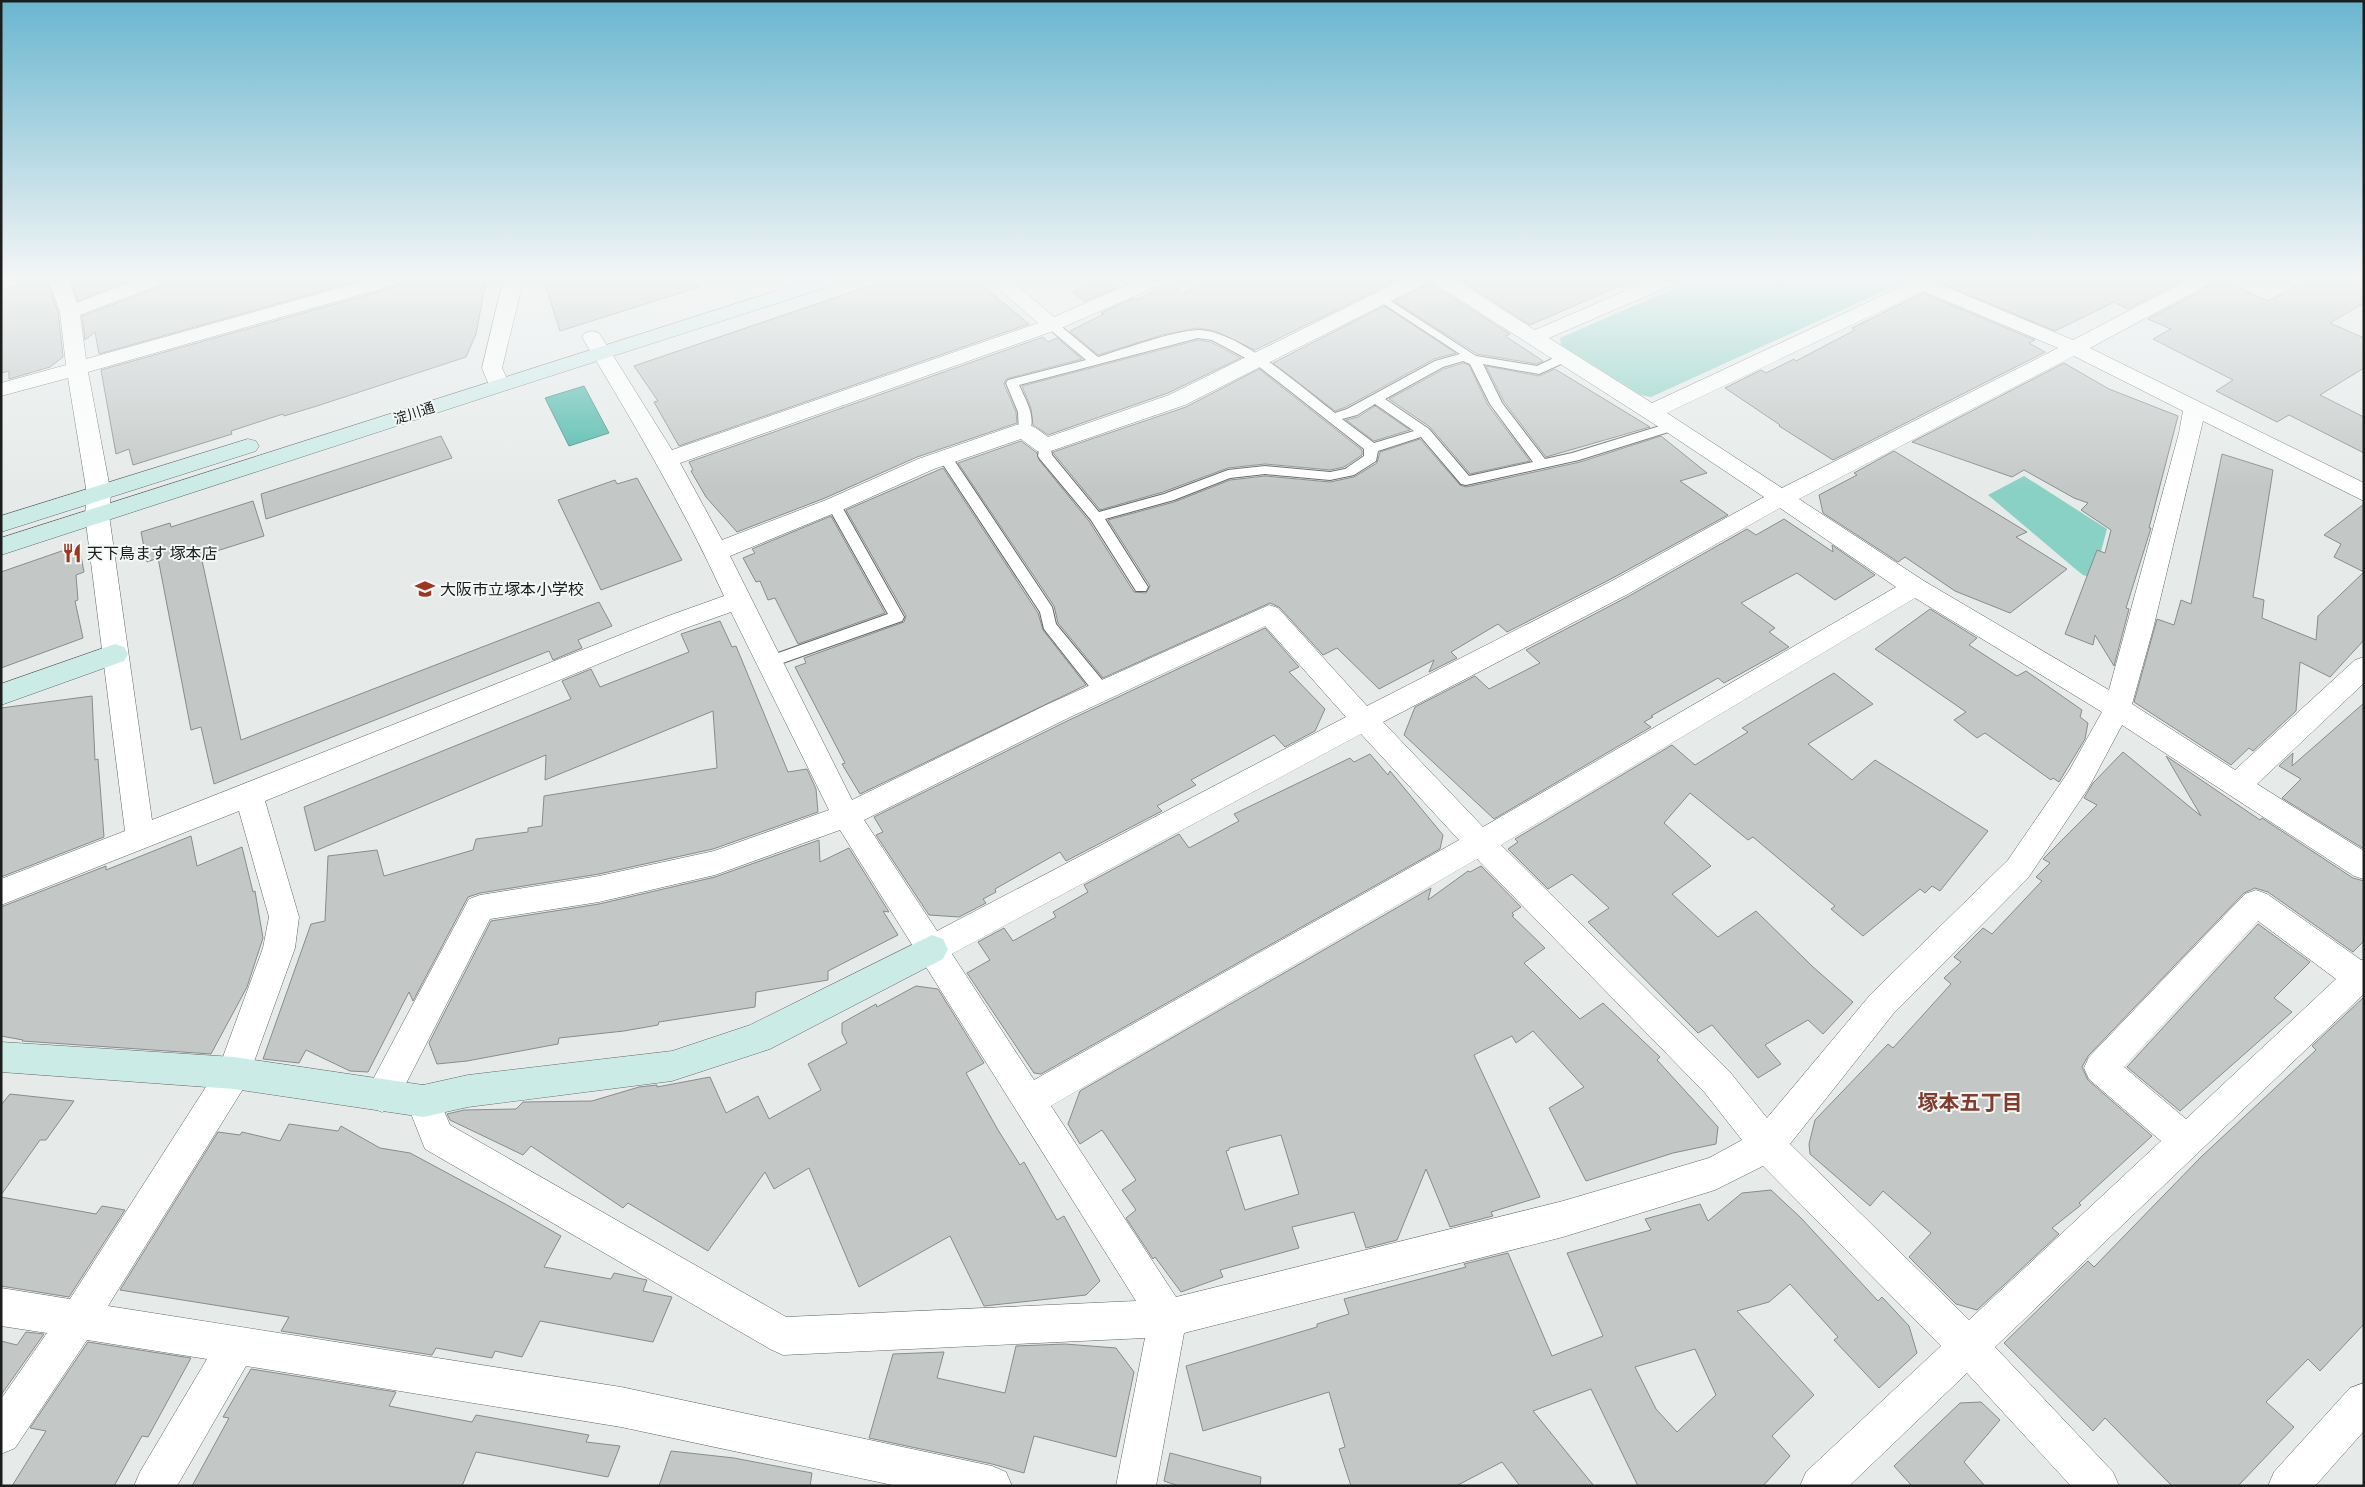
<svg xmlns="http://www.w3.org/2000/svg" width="2365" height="1487" viewBox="0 0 2365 1487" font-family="'Sofia Sans Condensed','Noto Sans JP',sans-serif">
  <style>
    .green { fill: #89d1c5 }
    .water { fill: #4ab8aa; stroke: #3c8a80 }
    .building { fill: #c3c8c7; stroke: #888d8c; fill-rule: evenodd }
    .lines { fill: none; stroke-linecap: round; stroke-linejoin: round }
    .lane-casing { stroke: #626665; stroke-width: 2 }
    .street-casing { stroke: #626665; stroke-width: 1 }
    .secondary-casing { stroke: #626665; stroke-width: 1 }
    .lane { fill: #fff; fill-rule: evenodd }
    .street { fill: #fff; fill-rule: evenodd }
    .secondary { fill: #cbebe7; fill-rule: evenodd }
    .labels { text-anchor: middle; stroke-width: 4; stroke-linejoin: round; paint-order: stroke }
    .far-street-label { font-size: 14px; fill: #1c1d1d; stroke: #f3f8f7 }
    .poi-label { font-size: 16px; fill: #1c1d1d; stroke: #f3f8f7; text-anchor: start }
    .near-neighbourhood-label { font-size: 21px; font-weight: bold; fill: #813c2d; stroke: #f3f8f7 }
  </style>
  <rect width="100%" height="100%" fill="#e6ebea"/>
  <g class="green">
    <path d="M1691 281H1893L1895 286 1651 397 1641 395 1561 345 1560 338Z"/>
    <path d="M2024 476 2107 529 2094 578 2083 575 2073 567 1988 495Z"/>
  </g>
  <path class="water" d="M584 386 609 433 569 446 545 398Z"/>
  <g class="building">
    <path d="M28 281H47L58 312 63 357 50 367 9 379V371L1 373V292Z"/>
    <path d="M71 281H128L78 301Z"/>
    <path d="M163 281H358L99 354 95 332 85 340 82 316 159 287Z"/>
    <path d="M399 281H486L476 334 466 357 317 406 284 416 283 414 231 431 232 434 133 465 129 449 116 454 101 370 395 287Z"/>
    <path d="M544 281H698L699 287 560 331Z"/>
    <path d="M884 281H977L1029 324 679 446 654 402 658 401 634 366Z"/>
    <path d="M1095 281H1111L1119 287 1085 301 1072 292Z"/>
    <path d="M1206 281H1396L1255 350 1215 331 1198 328 1162 335 1098 355 1070 331 1104 314 1101 313 1134 298 1136 300 1168 284 1184 293Z"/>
    <path d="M1427 281H1432L1436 287 1510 334 1505 336 1543 361 1537 364 1477 354 1394 301 1423 287Z"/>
    <path d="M1462 281H1631L1530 325Z"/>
    <path d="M1948 281H2182L2128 309 2114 302 2055 331 1943 284Z"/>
    <path d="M2212 281H2224L2268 301 2306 281H2364V303L2330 323 2364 338V368L2320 395 2364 417V453L2289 415 2277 422 2216 391 2233 380 2153 339 2171 329 2148 319 2208 287Z"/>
    <path d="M1923 293 2035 340 2029 343 2045 352 1833 460 1779 426 1780 425 1725 388 1761 370 1766 373 1794 359 1796 361 1855 330 1852 328Z"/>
    <path d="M1384 306 1456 353 1434 359 1346 407 1335 411 1273 363Z"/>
    <path d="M1043 337 1048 342 1057 338 1082 359 1006 379 1004 384 1016 412 1017 423 917 457 825 498 737 532 706 497 691 471 693 470 689 462Z"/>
    <path d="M1198 340 1211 342 1241 358 1168 393 1048 435 1033 425 1031 408 1022 386Z"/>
    <path d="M1463 363 1469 365 1488 405 1530 461 1470 474 1430 427 1389 399 1444 369Z"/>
    <path d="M2064 363 2109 389 2178 416 2149 528H2151L2126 608 2129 609 2114 666 2095 635 2093 645 2065 634 2097 550 2105 553 2111 530 2081 510 2088 503 2074 498 2024 470 2012 477 1912 442Z"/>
    <path d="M1486 366 1539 376 1555 369 1650 427 1546 457 1504 402Z"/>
    <path d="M1259 369 1362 450V455L1344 467 1330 470 1265 464 1228 468 1163 492 1100 510 1054 454 1053 452 1186 407Z"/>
    <path d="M1375 406 1410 430 1374 441 1346 420 1358 417Z"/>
    <path d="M441 436 452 458 266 519 261 494Z"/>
    <path d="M1661 436 1707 473 1680 481 1728 515 1609 580 1507 632 1498 624 1451 652 1457 658 1429 672 1434 660 1379 689 1337 648 1323 655 1279 607 1270 603 1103 678 1058 623 1054 606 958 463 1021 441 1037 453 1039 460 1089 521 1134 592 1146 593 1150 586 1108 520 1174 502 1230 480 1265 476 1330 482 1354 477 1377 463 1380 452 1420 439 1460 485 1466 487 1580 462Z"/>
    <path d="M1894 451 2027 532 2016 537 2067 569 2010 613 1955 591 1905 557 1898 562 1823 513 1819 495 1857 475 1854 473Z"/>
    <path d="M2222 454 2273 470 2253 597 2264 600 2262 618 2316 640 2318 616 2364 572V640L2330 677 2300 662 2296 711 2253 751 2249 748 2231 765 2134 702 2157 619 2174 625 2181 600 2191 604Z"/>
    <path d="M943 468 1038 613 1043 630 1086 685 860 794 842 764 845 763 795 667 806 663 804 658 904 622 906 616 846 510Z"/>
    <path d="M637 478 682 560 601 590 558 500 615 480 617 484Z"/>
    <path d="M253 501 264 536 201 556 241 740 599 602 612 626 578 640 582 648 553 660 549 651 214 784 201 727 191 730 158 558 147 562 141 532 170 523 171 527Z"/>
    <path d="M2364 504V572L2334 557 2341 544 2324 535Z"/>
    <path d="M831 516 885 613 798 644 775 598 768 600 760 581 756 582 743 558 755 553 752 549Z"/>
    <path d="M1784 519 1833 552 1832 545 1875 575 1835 600 1797 573 1741 603 1775 628 1769 632 1789 647 1724 683 1718 678 1651 716 1653 717 1644 722 1651 727 1494 819 1404 735 1415 707 1475 676 1489 689 1540 663 1526 650 1629 596 1747 529 1756 535Z"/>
    <path d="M79 545 84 572 76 575 78 600 75 601 83 638 1 668V572Z"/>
    <path d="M1930 609 1977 638 1969 645 2017 676 2026 671 2082 710 2080 717 2088 723 2085 739 2059 782 2053 778 2051 780 1985 733 1977 738 1954 720 1966 712 1875 649Z"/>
    <path d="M720 621 732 647 736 646 788 772 807 769 816 789 818 812 713 849 599 874 480 893 468 897 413 1001 409 992 368 1072 350 1071 306 1050 299 1063 263 1059 311 924 325 921 328 856 377 850 384 876 473 850 476 839 528 832V828L542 826 544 796 717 768 713 711 545 780 546 755 315 851 304 807 571 699 562 681 591 669 600 687 689 652 681 634Z"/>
    <path d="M1265 628 1299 667 1289 672 1325 709 1315 731 1285 747 1274 735 1191 780 1196 785 1157 806 1162 811 1066 861 1060 852 995 889 996 892 983 899 986 903 959 917 929 915 876 835 883 832 874 817 1067 721Z"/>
    <path d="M1834 673 1873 704 1808 744 1852 780 1875 760 1988 831 1940 891 1932 886 1925 893 1920 889 1863 936 1831 909 1835 906 1753 837 1748 840 1690 793 1664 823 1711 866 1672 894 1718 937 1756 911 1813 967 1853 1002 1823 1034 1808 1020 1765 1045 1781 1064 1758 1078 1712 1025 1698 1033 1588 922 1609 908 1572 874 1548 889 1508 849 1518 842 1515 839 1672 745 1695 765 1748 732 1742 728Z"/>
    <path d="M92 696 95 760 98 759 104 837 1 877V708Z"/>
    <path d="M2364 703V849L2282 798 2301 779 2279 766 2293 753 2292 766Z"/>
    <path d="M2123 752 2201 816 2166 756 2260 820 2262 818 2353 878 2364 881V941L2353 952 2268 892 2255 888 2244 893 2088 1056 2082 1067 2088 1080 2152 1136 2079 1203 2081 1205 2052 1228 2059 1234 1977 1310 1956 1304 1909 1257 1931 1233 1883 1191 1870 1206 1810 1154 1809 1144 1815 1120 1888 1044 1893 1048 1951 984 1944 978 1961 962 1954 957 1983 928 1992 934 2042 881 2036 877 2050 863 2043 859 2097 805 2084 798 2093 783Z"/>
    <path d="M1370 754 1388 775 1390 771 1443 835 1440 849 1041 1074 1034 1073 967 973 990 960 978 942 1004 928 1013 941 1056 917 1053 912 1088 892 1084 885 1179 834 1189 848 1239 821 1234 814 1350 758 1354 762Z"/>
    <path d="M191 836 197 866 242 847 253 892 255 891 263 938 247 987 211 1054 22 1041 23 1040 1 1036V907L106 866V870Z"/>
    <path d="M819 840 820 862 849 848 889 912 883 911 898 935 828 971V980L756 992 755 1007 659 1022 658 1025 624 1031 559 1038 558 1044 467 1061 437 1064 429 1043 491 921 599 904 715 877Z"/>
    <path d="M1481 866 1521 907 1512 913 1514 915 1512 916 1545 948 1524 963 1580 1019 1603 1003 1660 1057 1657 1060 1718 1127 1716 1144 1673 1153 1586 1181 1549 1108 1584 1087 1533 1031 1516 1043 1512 1036 1474 1055 1540 1197 1491 1212 1493 1216 1450 1227 1426 1169 1397 1240 1366 1248 1354 1212 1292 1227 1299 1248 1220 1270 1223 1277 1181 1292 1155 1257 1153 1259 1126 1218 1136 1210 1122 1190 1136 1180 1102 1130 1080 1144 1068 1124 1080 1091 1431 888 1428 900 1468 871 1470 872ZM1281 1135 1299 1194 1245 1210 1226 1151 1229 1150V1148Z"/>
    <path d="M2258 924 2310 962 2274 998 2292 1012 2180 1111 2127 1067Z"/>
    <path d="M916 986 938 989 984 1063 966 1073 998 1130 1020 1165 1024 1162 1057 1220 1064 1216 1100 1281 1086 1295 984 1306 950 1236 859 1287 809 1168 774 1189 765 1172 708 1251 628 1203 623 1208 531 1146 523 1155 450 1120 447 1114 464 1110 516 1109 523 1102 592 1101 639 1087 657 1085V1087L710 1077 726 1113 758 1096 769 1119 821 1090 808 1064 847 1043 842 1033V1023L876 1004 877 1007Z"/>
    <path d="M2364 997V1324L2320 1371 2308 1359 2266 1402 2294 1427 2238 1486H2172L2105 1418 2093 1431 2004 1343 2088 1261 2094 1267 2201 1157 2316 1050 2312 1046Z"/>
    <path d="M10 1094 74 1101 46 1140H40L1 1195V1105Z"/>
    <path d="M289 1124 338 1131 341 1126 380 1148 410 1153 507 1205 561 1236 544 1267 611 1279 614 1273 647 1280 643 1291 672 1297 653 1342 540 1321 522 1357 495 1351 492 1358 436 1348 432 1355 281 1331 289 1317 120 1290 218 1132 240 1135 242 1132 280 1141Z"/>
    <path d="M1771 1190 1801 1218 1878 1301 1882 1297 1909 1326 1917 1353 1879 1388 1834 1340 1838 1337 1790 1284 1769 1302 1737 1311 1814 1395 1772 1436 1790 1456 1763 1486H1638L1591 1389 1533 1411 1594 1486H1520L1502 1462 1456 1486H1351L1339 1449 1345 1447 1329 1392 1203 1431 1186 1366 1317 1327V1324L1349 1314 1344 1299 1466 1267 1464 1264 1508 1253 1552 1356 1603 1336 1567 1253 1651 1230 1645 1219 1700 1204 1708 1221 1742 1193ZM1695 1349 1716 1395 1677 1432 1656 1409 1635 1367Z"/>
    <path d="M1 1197 96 1214 102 1206 125 1210 69 1297 1 1286Z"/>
    <path d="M26 1332 44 1334 1 1395V1341L17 1345Z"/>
    <path d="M88 1342 191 1358 148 1437 142 1436 114 1486H12L46 1431 30 1428Z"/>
    <path d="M1065 1344 1116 1348 1134 1372 1116 1457 1034 1436 1024 1473 992 1464 869 1438 893 1354 944 1352 937 1378 1005 1393 1016 1346Z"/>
    <path d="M251 1369 396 1392 389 1406 472 1422 476 1415 589 1435 586 1442 620 1446 608 1477 476 1452 462 1486H192L229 1418 223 1417Z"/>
    <path d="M1981 1402 2000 1420 1964 1462 1985 1486H1912L1894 1466 1960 1403Z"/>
    <path d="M671 1451 734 1458 812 1473 810 1486H659Z"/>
    <path d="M1170 1453 1261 1477 1260 1486H1179L1164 1481Z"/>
  </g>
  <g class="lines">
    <defs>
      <g id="lane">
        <path d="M1380 294 1476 356 1537 366 1562 354H1570L1572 357 1570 360 1539 374 1483 364 1502 403 1545 459 1572 453 1673 422 1679 426 1678 429 1579 460 1466 485 1461 484 1421 437 1378 451 1376 461 1354 475 1330 480 1265 474 1230 478 1174 500 1105 519 1148 587 1146 591H1136L1091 520 1040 459 1038 456 1040 443H1050L1052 455 1099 512 1164 494 1228 470 1265 466 1330 472 1345 469 1364 456V449L1253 362 1212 340 1198 338 1019 385C1025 399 1037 417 1029 433H1019L1018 412 1006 383 1008 380 1086 360 1048 328 1046 325 1052 321 1056 322 1098 357C1124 349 1173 331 1198 330 1239 330 1303 389 1335 413L1347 409 1435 361 1460 354 1376 299 1374 297 1376 295ZM1463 361 1470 364 1490 404 1533 462 1469 476 1429 429 1385 399 1443 367ZM1375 404 1414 431 1374 443 1342 419 1357 415Z"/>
        <path d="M945 453 950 454 1052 607 1056 624 1108 687 1110 691 1108 695 1102 697 1096 695 1044 629 1040 612 938 457Z"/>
        <path d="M834 500 841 505 904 617 902 621 774 666 769 668 764 666 761 662 764 658 888 614 827 505Z"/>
      </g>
      <g id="street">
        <path d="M1 281H19L16 285 1 290Z"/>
        <path d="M49 281H69L77 303 133 281H161L158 285 80 315 86 359 365 281H397L394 285 88 372 111 494 109 515 152 820 668 616 724 596C683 506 633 422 582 337L585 333 592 331 599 333 672 450 1038 323 990 281H1012L1054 317 1136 281H1163L1160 285 1059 329 680 463 722 540 826 500 918 459 1016 425C1030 422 1037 429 1048 437L1169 395 1400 281H1425L1422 285 1185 405 1045 453 1037 451 1021 439 934 469 842 510 730 556 852 800 1046 705 1269 605 1278 608 1367 706 1610 582 1764 497 1665 431 1437 285 1434 281H1458L1535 330 1648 281H1675L1672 285 1549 338 1652 403 1907 284 1905 281H1939L1937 283 2073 340 2186 281H2210L2207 285 2090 348 2364 483V501L2203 421 2153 629 2132 704 2235 770 2355 660 2364 657V683L2257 784 2364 851V879L2354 876 2122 725 2089 787 2028 878 1893 1014 1790 1144 1969 1320 2161 1141 2089 1079 2084 1068 2089 1057 2245 894 2256 890 2267 894 2361 960 2364 959V994L1995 1347 2113 1472 2119 1486H2071L1967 1373 1849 1486H1800L1806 1472 1941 1346 1763 1166 1715 1190 1563 1237 1184 1333 1156 1486H1116L1145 1338 783 1355 770 1349 425 1149 406 1101 411 1090 423 1085 435 1090 450 1125 786 1317 1136 1301 840 830 715 875 599 902 490 919 394 1107 382 1112 370 1107 365 1096 370 1085 469 899 480 895 599 876 714 851 829 810 731 612 686 628 265 801 299 917 295 948 246 1084 108 1306 621 1387 992 1466 1006 1472 1012 1486H897L621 1427 246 1366 177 1486H134L140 1472 207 1359 87 1340 15 1448 1 1454V1399L47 1333 1 1326V1288L70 1299 220 1065 263 948 269 917 239 811 1 905V879L125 831 85 515 87 494 68 378 1 396V383L66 365 60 312ZM1923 291 2058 348 1782 488 1667 413ZM2074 356 2183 411 2179 433 2109 690 1924 581 1799 499ZM1780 508 1896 587 1483 827 1383 722 1628 594ZM1915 598 2102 712 2069 771 2008 860 1871 994 1767 1118 1729 1071 1501 845ZM1265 626 1346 717 937 931 864 820 1066 719ZM1361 734 1459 840 1034 1080 952 954ZM1477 859 1705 1093 1742 1140 1709 1158 1563 1201 1176 1297 1051 1106ZM2258 921 2336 979 2186 1119 2124 1067Z"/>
        <path d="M503 281H523L502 368 510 385 507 390 499 391 491 390 482 368Z"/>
        <path d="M2364 1383V1431L2315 1486H2268L2274 1472 2350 1388Z"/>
      </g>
      <g id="secondary">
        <path d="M807 281H837L834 285 507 390 1 555V538Z"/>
        <path d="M248 439 256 441 259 446 256 451 1 532V516Z"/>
        <path d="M115 644 124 647 128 654 124 661 1 705V684Z"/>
        <path d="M932 935 943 939 948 949 943 959 770 1049 672 1081 468 1107 423 1117 234 1089 1 1072V1042L234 1057 423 1085 468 1075 672 1051 750 1025Z"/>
      </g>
    </defs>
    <use href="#lane" class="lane-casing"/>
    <use href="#street" class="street-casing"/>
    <use href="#secondary" class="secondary-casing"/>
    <use href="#lane" class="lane"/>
    <use href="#street" class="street"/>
    <use href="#secondary" class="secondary"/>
  </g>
  <linearGradient id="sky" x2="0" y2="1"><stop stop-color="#69b6cf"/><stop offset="0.57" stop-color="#f4f6f6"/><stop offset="1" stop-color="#f4f6f6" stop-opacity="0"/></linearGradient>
  <rect width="2365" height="489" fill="url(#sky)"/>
  <defs>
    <symbol id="restaurant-bare" viewBox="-9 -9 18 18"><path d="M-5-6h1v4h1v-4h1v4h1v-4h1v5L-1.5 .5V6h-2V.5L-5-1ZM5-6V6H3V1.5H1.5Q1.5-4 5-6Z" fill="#9e351f" stroke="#f3f8f7" stroke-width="2.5" paint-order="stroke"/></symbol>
    <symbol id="school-bare" viewBox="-9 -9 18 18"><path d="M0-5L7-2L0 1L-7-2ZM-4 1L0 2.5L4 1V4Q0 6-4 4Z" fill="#9e351f" stroke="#f3f8f7" stroke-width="2.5" paint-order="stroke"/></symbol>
  </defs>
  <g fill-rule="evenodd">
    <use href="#restaurant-bare" x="58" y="539" width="28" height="28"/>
    <use href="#school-bare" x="411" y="575" width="28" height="28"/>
  </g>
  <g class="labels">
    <g class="far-street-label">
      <text transform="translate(414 413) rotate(-18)" y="5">淀川通</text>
    </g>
    <g class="poi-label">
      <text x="87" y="559">天下鳥ます 塚本店</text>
      <text x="440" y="595">大阪市立塚本小学校</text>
    </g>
    <g class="near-neighbourhood-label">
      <text x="1970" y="1110">塚本五丁目</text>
    </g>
  </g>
  <rect width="2365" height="1487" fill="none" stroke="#1c1d1d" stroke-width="5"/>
</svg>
